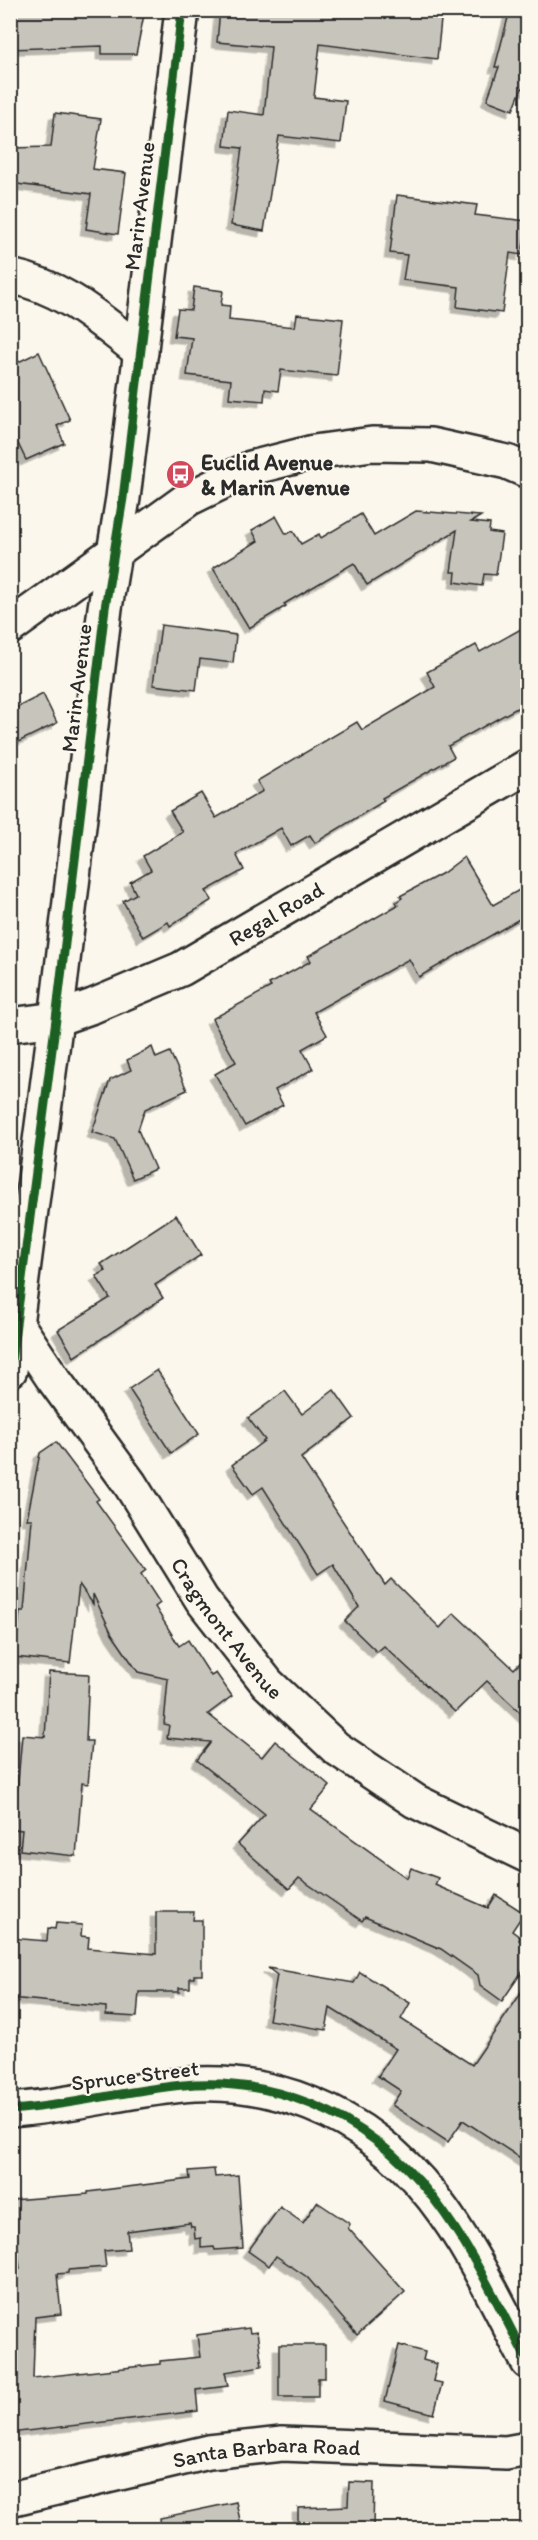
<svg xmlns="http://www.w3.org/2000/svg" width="538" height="2540" viewBox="0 0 538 2540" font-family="Itim,sans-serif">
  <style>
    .building { fill: #c7c4bc; stroke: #2b2b2b; stroke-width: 1.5; filter: url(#shadow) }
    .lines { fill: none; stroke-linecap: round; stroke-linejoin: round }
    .street-casing { stroke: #2b2b2b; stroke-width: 38 }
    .secondary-casing { stroke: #2b2b2b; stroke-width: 38 }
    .street { stroke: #fbf7ec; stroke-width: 33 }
    .secondary { stroke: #fbf7ec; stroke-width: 33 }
    .cycleway-casing { stroke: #fbf7ec; stroke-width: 13 }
    .cycleway { stroke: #1b5e20; stroke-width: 9 }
    .labels { text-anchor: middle; stroke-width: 4.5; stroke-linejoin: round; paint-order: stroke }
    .street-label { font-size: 22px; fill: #2b2b2b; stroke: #fbf7ec }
    .poi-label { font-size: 22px; font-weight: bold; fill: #2b2b2b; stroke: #fbf7ec; text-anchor: start }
  </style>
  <defs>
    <filter id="shadow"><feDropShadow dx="-5.5" dy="5.5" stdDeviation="0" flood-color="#0004"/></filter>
  </defs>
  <rect width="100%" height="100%" fill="#fbf7ec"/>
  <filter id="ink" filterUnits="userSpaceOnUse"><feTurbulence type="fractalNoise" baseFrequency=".0167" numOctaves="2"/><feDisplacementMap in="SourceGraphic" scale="12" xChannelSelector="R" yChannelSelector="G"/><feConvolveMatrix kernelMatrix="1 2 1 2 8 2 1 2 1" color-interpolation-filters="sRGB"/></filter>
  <g filter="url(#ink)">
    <g class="building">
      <path d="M10 10H145L136 54H102V46L10 49Z"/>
      <path d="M220 10H442L437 59 320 44 314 97 346 101 341 143 279 136 264 231 231 225 242 148 224 146 228 110 264 115 271 47 217 42Z"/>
      <path d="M510 10H528V90L522 88 513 110 487 100 499 67H495Z"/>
      <path d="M55 113 101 119 93 169 126 173 118 234 86 229 91 194 10 183V148L51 147Z"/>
      <path d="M397 195 477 205 475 215 527 221 522 255 510 253 502 313 457 307 459 287 403 280 407 255 390 253Z"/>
      <path d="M194 287 223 291 221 305 230 306 229 320 295 327 297 314 343 319 337 376 281 370 278 391 265 389 264 401 229 398 231 380 187 375 192 338 174 336 178 309 191 310Z"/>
      <path d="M39 352 70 420 57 426 64 443 26 460 10 427V366Z"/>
      <path d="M416 511 481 516 471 522 490 524 489 532 502 534 496 575 484 574 482 586 455 582 456 572H451L457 530 367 585 354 563 284 604 286 606 249 628 213 568 258 541 252 530 276 516 286 534 293 531 301 544 319 534 321 538 361 514 374 536Z"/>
      <path d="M161 625 236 635 233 663 200 659 196 690 153 685Z"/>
      <path d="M528 625V702L448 746 454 757 382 798 384 801 315 843 310 835 291 846 281 828 236 854 244 870 206 891 212 900 170 926 168 922 143 937 123 901 136 894 130 882 151 870 143 856 183 832 170 811 201 793 216 818 263 791 257 781 357 722 362 730 435 687 427 672 476 645 480 652Z"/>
      <path d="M43 694 57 723 10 746V711Z"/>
      <path d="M464 857 493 905 528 885V914L419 977 409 959 314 1012 327 1035 302 1049 313 1069 275 1090 283 1105 245 1126 215 1074 236 1062 212 1019 271 987 269 984 311 961 308 956 398 905 396 902 402 898 400 896 443 873Z"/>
      <path d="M152 1047 156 1058 170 1052 187 1090 145 1109 138 1130 155 1169 133 1179 115 1139 92 1132 110 1080 131 1070 127 1060Z"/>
      <path d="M176 1215 201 1255 155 1285 163 1298 74 1357 58 1330 110 1298 96 1276 106 1271 101 1264Z"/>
      <path d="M157 1370 199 1434 171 1453 129 1389Z"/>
      <path d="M334 1390 354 1418 301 1458 385 1585 391 1579 440 1628 454 1613 514 1669 528 1655V1720L487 1681 455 1712 384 1646 377 1652 345 1621 359 1607 333 1564 318 1574 263 1487 253 1494 232 1465 265 1440 248 1418 285 1391 302 1414Z"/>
      <path d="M56 1442 99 1499 96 1501 146 1570 141 1574 160 1603 155 1607 179 1646 188 1640 211 1676 216 1673 232 1696 208 1714 262 1757 275 1741 314 1772 330 1786 311 1809 407 1878 411 1868 438 1878 435 1885 488 1908 496 1895 524 1913 512 1931 520 1937 519 1940 528 1946V1963L502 2001 480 1985 478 1975 441 1949 365 1917 362 1921 299 1878 289 1889 238 1844 265 1814 197 1760 211 1742 167 1738 169 1725 164 1724 168 1679 138 1672 112 1634 93 1594V1604L79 1584 70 1663 15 1657 20 1611H24L32 1519H27L40 1453Z"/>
      <path d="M49 1672 89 1674 86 1741H92L88 1784 82 1783 76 1856 20 1850 22 1830 14 1829 22 1735 45 1737Z"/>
      <path d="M156 1912H194L193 1920H202V1975H194V1978H190V1988H179V1992H139L137 2017 106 2015V2007L10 1998V1938L47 1941 48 1928 55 1929 56 1923 82 1925 81 1936 89 1937 88 1948 156 1954Z"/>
      <path d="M268 1968 354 1983 360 1972 410 2003 401 2019 472 2065 528 1983V2163L463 2120 448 2142 392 2105 401 2091 378 2076 396 2049 330 2008 326 2030 269 2020 277 1975Z"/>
      <path d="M214 2169 215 2177 238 2175 243 2248 215 2250 214 2247 201 2248V2238L195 2239 194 2227H191L190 2223 127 2231 129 2249 104 2251 106 2267 68 2270V2273L57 2274 61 2314 35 2317 33 2378 160 2364V2361L200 2357 197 2335 249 2328 250 2333 257 2332 262 2366 225 2372 228 2386 196 2390 198 2411 10 2433V2270L20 2269 12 2200 88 2194V2192L190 2179 189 2171Z"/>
      <path d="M317 2202 350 2224 348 2228 405 2292 357 2335 307 2277 276 2256 269 2266 248 2251 280 2207 303 2223Z"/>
      <path d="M279 2345H325V2378H318V2397H279Z"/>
      <path d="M399 2345 425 2352 423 2360 437 2364 433 2381 442 2383 434 2414 385 2401Z"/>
      <path d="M349 2482 374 2483 373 2529H298V2508L348 2506Z"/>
      <path d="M236 2502 242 2529H161L160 2518Z"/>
    </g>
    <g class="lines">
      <defs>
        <g id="street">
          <path d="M10 276C66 288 97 318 141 352"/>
          <path id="s1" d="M10 1025 56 1019 93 1006 181 969 528 766"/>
          <path id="s2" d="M10 1314 52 1377 130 1484 202 1600 267 1683 336 1748 415 1801 528 1856"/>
          <path id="s3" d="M10 2499 209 2452 282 2444 506 2453 528 2449"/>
        </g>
        <g id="secondary">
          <path d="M10 627 188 499 251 468 314 452 372 444 431 445 507 462 528 471"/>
          <path d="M10 1370 56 1019 105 608 123 498 182 10"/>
          <path d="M10 2110C73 2106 133 2088 195 2084 236 2082 274 2089 311 2104 429 2151 473 2257 528 2362"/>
        </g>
      </defs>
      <use href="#street" class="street-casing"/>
      <use href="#secondary" class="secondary-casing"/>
      <use href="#street" class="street"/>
      <use href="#secondary" class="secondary"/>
      <defs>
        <g id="cycleway">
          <path d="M10 1370 56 1019 105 608 123 498 182 10"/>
          <path d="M10 2110C73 2106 133 2088 195 2084 236 2082 274 2089 311 2104 429 2151 473 2257 528 2362"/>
        </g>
      </defs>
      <use href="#cycleway" class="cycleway-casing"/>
      <use href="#cycleway" class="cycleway"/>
    </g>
  </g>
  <defs>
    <symbol id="bus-disc" viewBox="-11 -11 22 22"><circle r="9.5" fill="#d1495b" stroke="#fbf7ec"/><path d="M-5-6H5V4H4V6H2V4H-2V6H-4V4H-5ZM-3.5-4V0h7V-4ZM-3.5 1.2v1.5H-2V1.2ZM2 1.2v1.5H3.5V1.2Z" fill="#fff"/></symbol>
  </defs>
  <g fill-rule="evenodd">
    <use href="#bus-disc" x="164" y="458" width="33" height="33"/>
  </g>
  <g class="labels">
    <g class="street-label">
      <text transform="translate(139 206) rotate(-83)" y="8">Marin Avenue</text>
      <text transform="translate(76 688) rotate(-83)" y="8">Marin Avenue</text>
      <text dy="8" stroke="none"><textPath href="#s1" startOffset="291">Regal Road</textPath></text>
      <text dy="8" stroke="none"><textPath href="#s2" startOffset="382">Cragmont Avenue</textPath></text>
      <text transform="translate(135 2075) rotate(-7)" y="8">Spruce Street</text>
      <text dy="8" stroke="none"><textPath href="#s3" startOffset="262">Santa Barbara Road</textPath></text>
    </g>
    <g class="poi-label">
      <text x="201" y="470">Euclid Avenue<tspan x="201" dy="25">&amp; Marin Avenue</tspan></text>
    </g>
  </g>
  <rect width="538" height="2540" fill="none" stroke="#fbf7ec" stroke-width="36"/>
  <rect x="18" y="18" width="502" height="2504" fill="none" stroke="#2b2b2b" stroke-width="2" filter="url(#ink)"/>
</svg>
